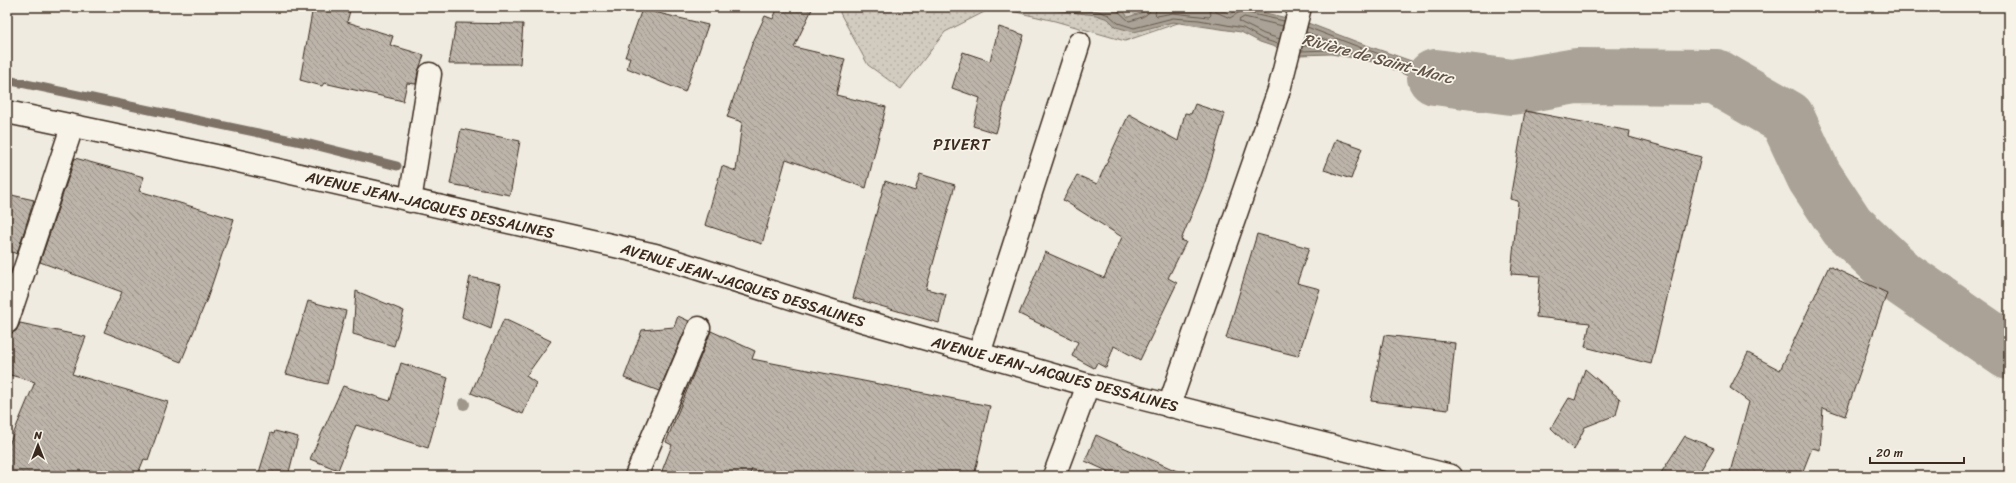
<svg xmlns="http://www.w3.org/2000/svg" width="2016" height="483" viewBox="0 0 2016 483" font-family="Sriracha,sans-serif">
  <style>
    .grass { fill: url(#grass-dots); stroke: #867a6f }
    .water { fill: #aaa296; stroke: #7e7266 }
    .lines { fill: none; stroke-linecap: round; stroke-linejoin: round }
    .shore { stroke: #675a4e; stroke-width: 1 }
    .stream { stroke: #7e7266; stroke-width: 9 }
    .river { stroke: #aaa296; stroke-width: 56 }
    .building { fill: url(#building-back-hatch); stroke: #3b2a1e }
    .minor-casing { stroke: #3b2a1e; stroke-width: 25 }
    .minor { stroke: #f7f3e8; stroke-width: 22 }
    .tree { fill: #a0978b }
    .labels { text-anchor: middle; stroke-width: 3.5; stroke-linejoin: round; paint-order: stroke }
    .street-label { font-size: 15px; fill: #3b2a1e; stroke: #f7f3e8 }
    .water-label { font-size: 16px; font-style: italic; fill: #625448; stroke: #f7f3e8 }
    .neighbourhood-label { font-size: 16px; letter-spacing: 1px; fill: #3b2a1e; stroke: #f7f3e8 }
  </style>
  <defs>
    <pattern id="grass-dots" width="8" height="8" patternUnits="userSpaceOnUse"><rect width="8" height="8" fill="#d1cbc0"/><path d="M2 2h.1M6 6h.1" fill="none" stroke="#b4aea5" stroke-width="1.8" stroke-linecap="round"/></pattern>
    <pattern id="building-back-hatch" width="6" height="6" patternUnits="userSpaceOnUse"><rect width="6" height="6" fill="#bdb5aa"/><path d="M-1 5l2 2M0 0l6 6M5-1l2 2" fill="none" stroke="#9b938a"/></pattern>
  </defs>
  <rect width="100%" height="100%" fill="#efebe0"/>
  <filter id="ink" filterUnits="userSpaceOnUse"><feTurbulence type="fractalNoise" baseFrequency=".025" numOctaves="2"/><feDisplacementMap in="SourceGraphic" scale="8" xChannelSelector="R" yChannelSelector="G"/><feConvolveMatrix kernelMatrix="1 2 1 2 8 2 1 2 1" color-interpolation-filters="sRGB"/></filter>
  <g filter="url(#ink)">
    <path class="grass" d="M841 7H1225L1125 41 1055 21 994 7 945 32 901 89 868 65 840 13Z"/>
    <path class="water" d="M1048 7H1112L1121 8 1128 17 1144 12 1150 7H1214L1231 14 1240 7 1308 23 1360 43 1434 69 1502 82 1512 87 1499 93 1445 88 1410 77 1382 64 1360 59 1331 54 1299 55 1260 42 1241 32 1173 22 1134 32 1116 27 1108 19 1096 15 1053 10Z"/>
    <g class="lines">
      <g class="shore">
        <path d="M1064 7 1098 11 1109 15 1118 23 1134 28 1173 18 1199 20 1243 28 1262 39 1278 44"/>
        <path d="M1117 7 1118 11 1129 21C1137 19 1150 16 1152 7"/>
        <path d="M1157 7 1155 14 1157 16 1173 13 1209 17 1211 15 1209 7"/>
        <path d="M1214 7 1216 12 1230 18 1243 10 1248 13 1284 21"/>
        <path d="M1280 39 1264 34 1240 22 1239 20 1244 17 1283 26"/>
        <path d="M1303 46H1317L1330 43 1329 41 1306 32"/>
        <path d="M1301 51 1331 50 1360 55 1383 61 1412 73 1445 84 1498 89 1500 88 1498 85 1433 72 1359 47 1307 27"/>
      </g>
      <path class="stream" d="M7 80 306 143 397 166"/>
      <path class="river" d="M1435 77 1512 87 1576 76 1716 77 1787 118 1814 176 1847 226 1902 278 2009 352"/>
    </g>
    <g class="building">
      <path d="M313 7H351L347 22 393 36 390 45 424 55 418 72 416 84 407 83 403 101 324 83 322 86 300 80Z"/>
      <path d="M778 7H813L794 47 845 59 836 95 886 107 866 188 786 159 762 244 705 225 722 166 736 171 742 122 727 117 752 44 765 16 773 19Z"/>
      <path d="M642 9 708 25 685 92 627 68 630 57H625Z"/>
      <path d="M456 23 523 24 520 64H449Z"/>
      <path d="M999 27 1024 35 996 133 973 126 980 98 952 88 963 52 990 61Z"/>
      <path d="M1195 104 1225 114 1205 182 1181 240 1186 242 1168 278 1177 283 1140 360 1114 346 1106 368 1097 363 1094 368 1072 356 1078 342 1019 314 1045 252 1104 278 1122 237 1063 200 1077 175 1097 184 1129 114 1178 141 1185 113 1191 114Z"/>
      <path d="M1525 111 1630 131 1629 137 1701 157 1651 364 1585 347 1590 323 1536 317 1540 276 1511 274 1518 201 1510 199Z"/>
      <path d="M461 129 520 141 510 195 450 184Z"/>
      <path d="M1336 139 1362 148 1351 179 1324 170Z"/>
      <path d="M75 158 144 177 139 191 234 219 207 299 181 362 104 332 122 292 40 262Z"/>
      <path d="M920 174 955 185 926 289 946 294 939 323 853 298 885 181 915 191Z"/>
      <path d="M7 194 34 200 17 254 7 250Z"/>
      <path d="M1257 234 1309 248 1297 283 1320 289 1298 356 1226 338Z"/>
      <path d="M1829 266 1887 293 1845 416 1823 408 1820 450 1812 448 1801 476H1729L1749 402 1730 388 1748 353 1780 370Z"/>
      <path d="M470 277 501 284 491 329 462 317Z"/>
      <path d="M356 291 404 311 394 346 353 334Z"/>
      <path d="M308 301 346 311 327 384 286 374Z"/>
      <path d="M678 316 689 321 659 391 624 378 642 330 674 327Z"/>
      <path d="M504 319 551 341 526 376 536 383 523 414 471 393Z"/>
      <path d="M20 323 86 337 72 374 168 402 148 460 144 459 137 476H7V449L35 382 7 374V334L16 331Z"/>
      <path d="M711 331 755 351 752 359 990 406 974 476H771L752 469 749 476H660L672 445 666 442Z"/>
      <path d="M1384 335 1455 343 1448 410 1371 401Z"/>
      <path d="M401 363 448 378 428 448 356 425 338 470 310 459 343 386 390 401Z"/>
      <path d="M1585 369 1620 399 1616 415 1585 427 1574 450 1551 428 1569 398 1575 400Z"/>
      <path d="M275 431 298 437 288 476H258L271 433 274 434Z"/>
      <path d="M1096 435 1188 476H1118L1085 461Z"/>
      <path d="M1685 436 1714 448 1697 476H1659Z"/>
    </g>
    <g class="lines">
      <defs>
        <g id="minor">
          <path d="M7 112 216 156 655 255 867 322 1088 385 1451 476"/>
          <path d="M410 201 430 74"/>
          <path d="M7 322 72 127"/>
          <path d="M979 354 1079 43"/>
          <path d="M1169 406 1279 90 1300 7"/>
          <path d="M636 476 699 328"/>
          <path d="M1054 476 1088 385"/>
        </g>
      </defs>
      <use href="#minor" class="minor-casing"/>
      <use href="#minor" class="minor"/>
    </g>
    <circle class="tree" cx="464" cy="404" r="6"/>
  </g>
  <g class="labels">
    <g class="street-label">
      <text transform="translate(430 205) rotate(13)" y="5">AVENUE JEAN-JACQUES DESSALINES</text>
      <text transform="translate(743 285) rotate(17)" y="5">AVENUE JEAN-JACQUES DESSALINES</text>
      <text transform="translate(1055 374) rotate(15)" y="5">AVENUE JEAN-JACQUES DESSALINES</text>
    </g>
    <g class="water-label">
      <text transform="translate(1378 58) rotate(15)" y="6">Rivière de Saint-Marc</text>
    </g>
    <g class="neighbourhood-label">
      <text x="962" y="150">PIVERT</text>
    </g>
  </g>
  <rect width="2016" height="483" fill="none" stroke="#f7f3e8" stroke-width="24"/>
  <rect x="12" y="12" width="1992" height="459" fill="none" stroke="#3b2a1e" stroke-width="1.5" filter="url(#ink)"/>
  <g transform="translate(38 445)" stroke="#f7f3e8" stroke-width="3" paint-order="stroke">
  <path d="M0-3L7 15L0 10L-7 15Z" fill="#3b2a1e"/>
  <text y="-6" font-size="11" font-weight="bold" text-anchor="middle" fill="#3b2a1e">N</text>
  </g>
  <path d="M1870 457v6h94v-6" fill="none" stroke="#3b2a1e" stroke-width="2"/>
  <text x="1876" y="457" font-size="12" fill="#3b2a1e" stroke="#f7f3e8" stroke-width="3" paint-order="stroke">20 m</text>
</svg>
